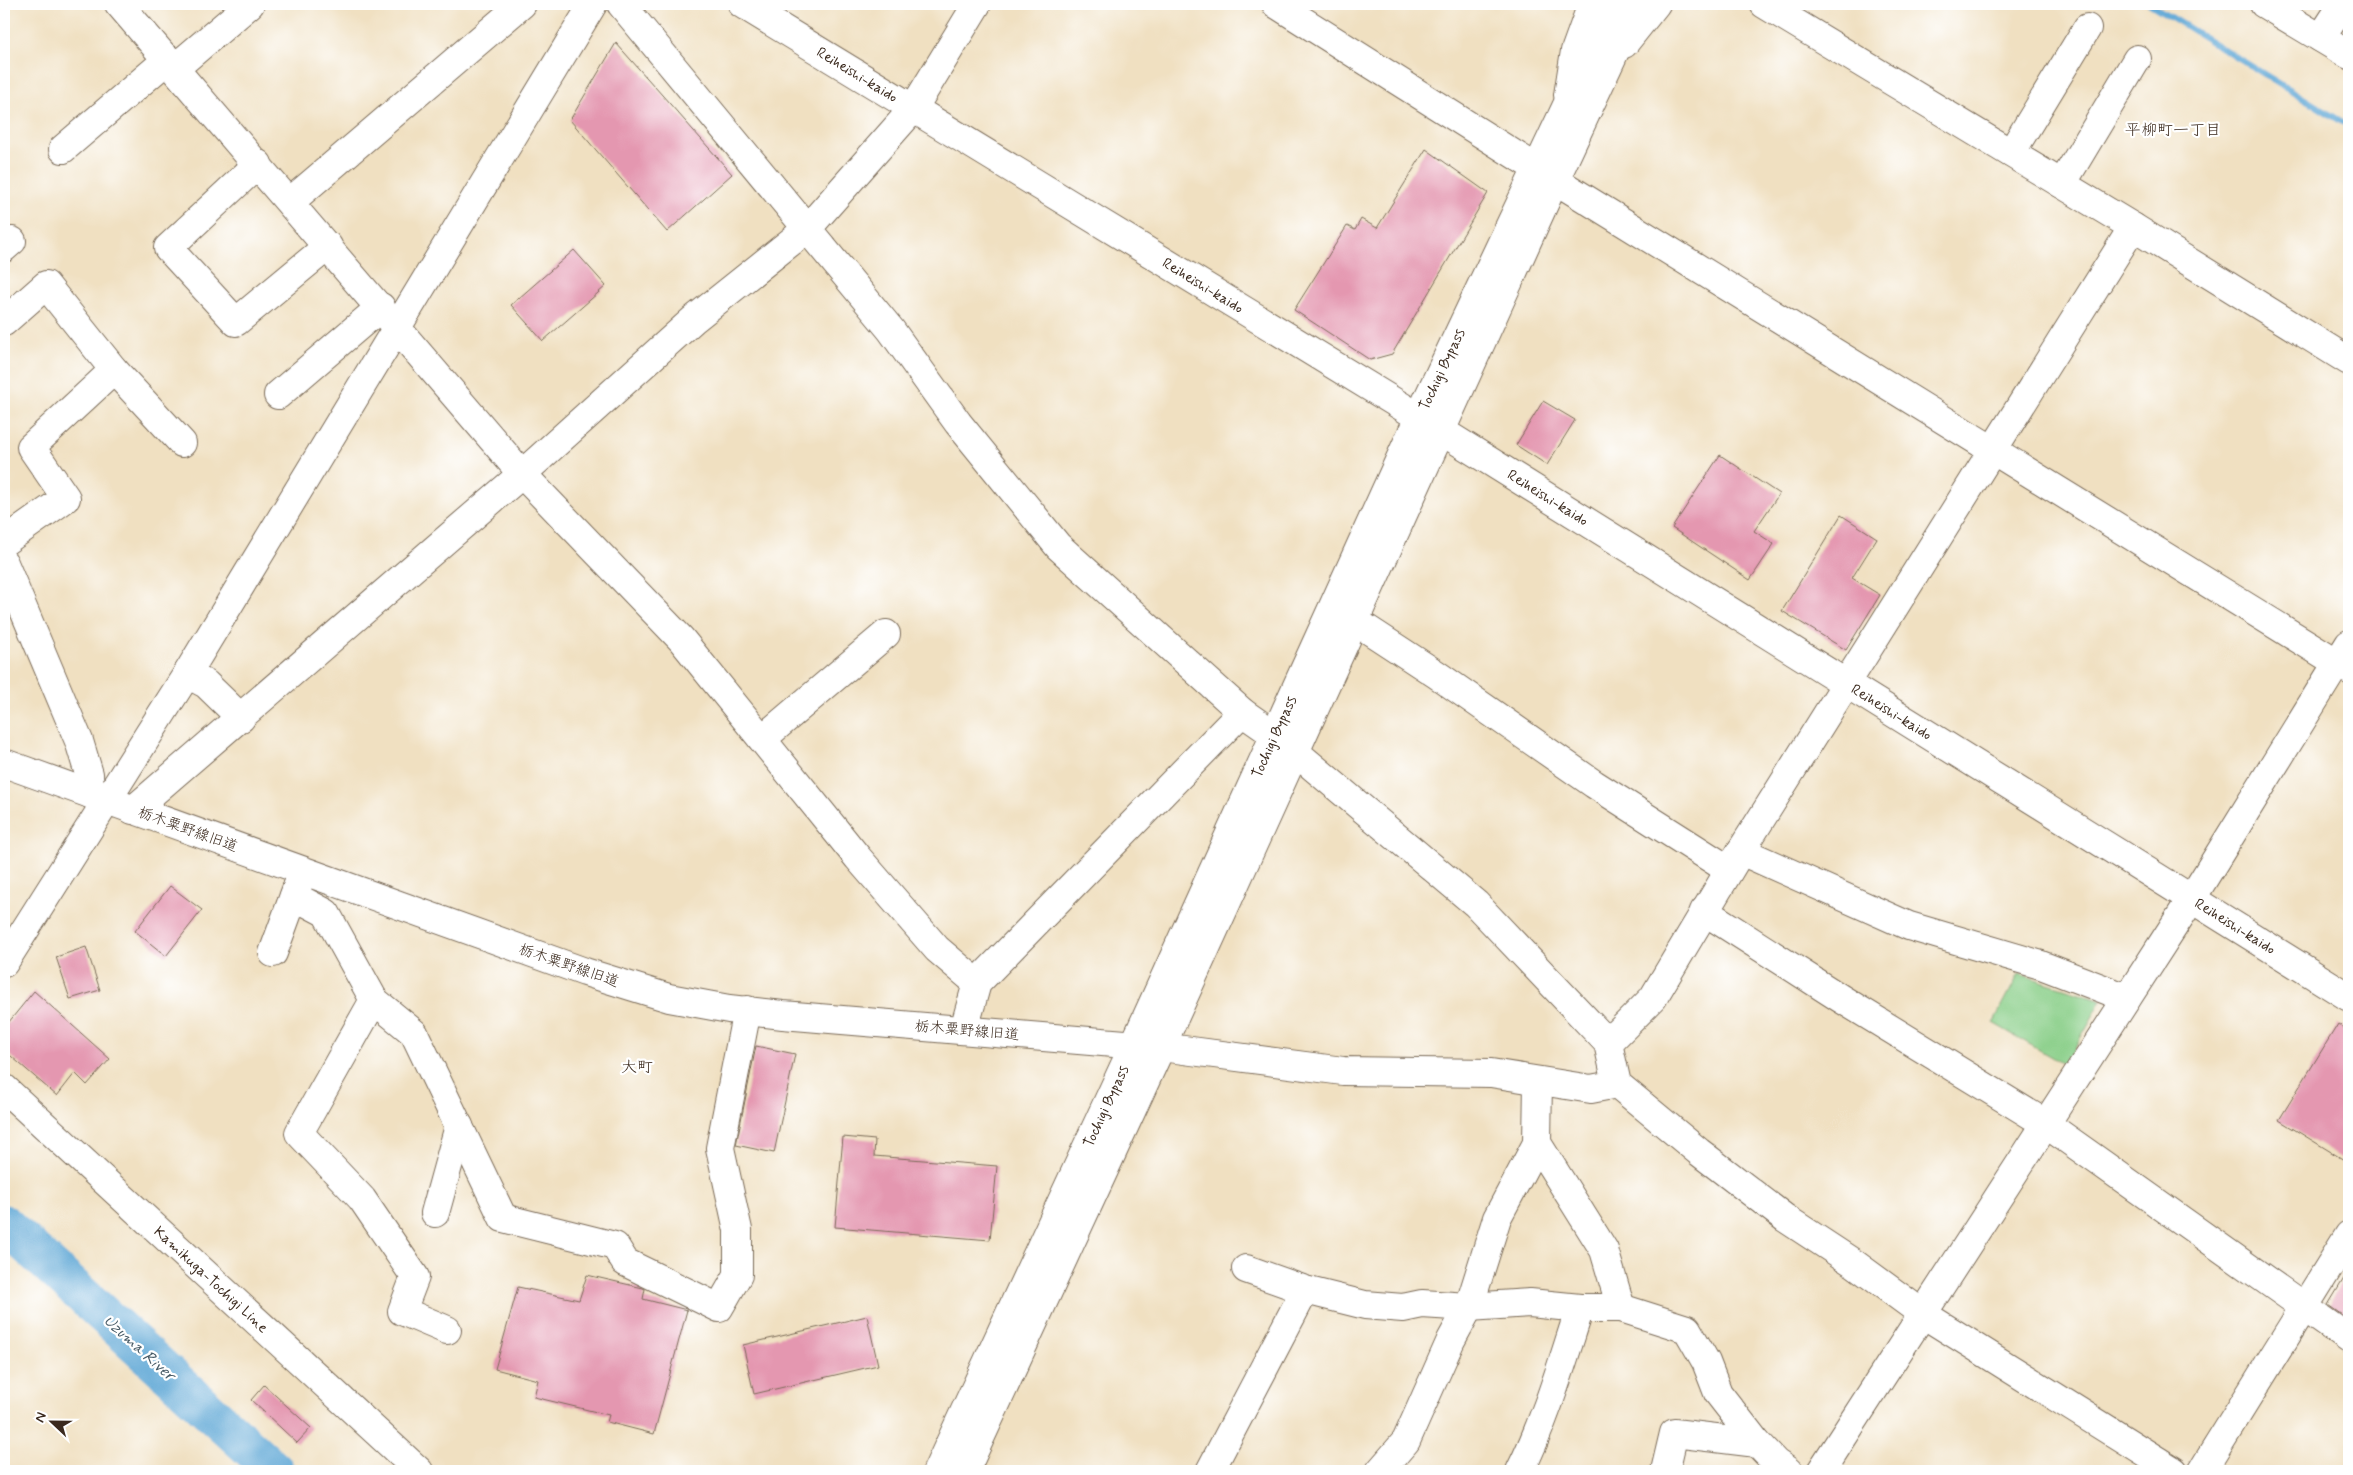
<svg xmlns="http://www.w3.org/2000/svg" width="2353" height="1475" viewBox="0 0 2353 1475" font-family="Mynerve,'Klee One',sans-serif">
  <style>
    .green { fill: #8acf89; stroke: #627c54 }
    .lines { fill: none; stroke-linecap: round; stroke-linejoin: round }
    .stream { stroke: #5ea7d5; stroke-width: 6 }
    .river { stroke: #5ea7d5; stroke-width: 39 }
    .building { fill: #e497b0 }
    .minor-casing { stroke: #7a6a57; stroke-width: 30 }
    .major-casing { stroke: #7a6a57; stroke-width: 30 }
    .minor { stroke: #fff; stroke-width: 28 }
    .major { stroke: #fff; stroke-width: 28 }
    .labels { text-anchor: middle; stroke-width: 4.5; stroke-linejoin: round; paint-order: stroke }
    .street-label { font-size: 15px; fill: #3b2a1e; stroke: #fff }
    .neighbourhood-label { font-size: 16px; fill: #3b2a1e; stroke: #fff }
    .water-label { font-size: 16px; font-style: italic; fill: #495c67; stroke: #fff }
  </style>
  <rect width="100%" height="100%" fill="#fff"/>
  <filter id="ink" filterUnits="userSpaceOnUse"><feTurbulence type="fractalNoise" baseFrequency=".02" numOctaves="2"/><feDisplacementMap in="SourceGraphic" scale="10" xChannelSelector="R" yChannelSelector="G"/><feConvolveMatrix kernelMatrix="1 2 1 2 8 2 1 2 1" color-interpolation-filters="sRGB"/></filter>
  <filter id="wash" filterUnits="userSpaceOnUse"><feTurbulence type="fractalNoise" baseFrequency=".0096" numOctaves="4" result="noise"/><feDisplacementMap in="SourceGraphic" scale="20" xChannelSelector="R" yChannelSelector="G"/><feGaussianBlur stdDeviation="1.12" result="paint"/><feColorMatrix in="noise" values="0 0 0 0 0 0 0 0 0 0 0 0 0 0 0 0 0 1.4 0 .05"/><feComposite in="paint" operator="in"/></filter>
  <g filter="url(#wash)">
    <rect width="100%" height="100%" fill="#f0e0c1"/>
    <path class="green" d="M2019 974 2102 1000 2065 1065 1993 1023Z"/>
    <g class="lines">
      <path class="stream" d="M2150 4 2349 126"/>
      <path class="river" d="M4 1224 275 1471"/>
    </g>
    <g id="blocks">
      <g class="building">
        <path d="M616 43 732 174 667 232 570 120Z"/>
        <path d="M1426 149 1488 193 1392 354 1370 360 1294 310 1347 226 1355 230 1361 219 1377 228Z"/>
        <path d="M574 250 606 286 543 341 511 305Z"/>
        <path d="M1543 401 1575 420 1547 465 1516 445Z"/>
        <path d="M1720 455 1779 494 1754 531 1774 544 1750 580 1672 528Z"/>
        <path d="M1841 515 1877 538 1852 578 1880 595 1846 650 1782 611Z"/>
        <path d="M170 886 202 910 166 956 135 931Z"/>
        <path d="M86 947 100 990 70 999 56 957Z"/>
        <path d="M34 991 110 1059 87 1085 75 1073 57 1096 4 1050V1028Z"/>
        <path d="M2338 1024 2349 1031V1163L2279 1120Z"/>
        <path d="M756 1046 795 1054 774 1153 736 1145Z"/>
        <path d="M843 1137 875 1140 874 1156 997 1166 990 1240 835 1227Z"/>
        <path d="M2349 1270V1320L2328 1305Z"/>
        <path d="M587 1275 643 1288 645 1289 643 1299 687 1310 654 1434 607 1422 609 1415 534 1397 538 1380 495 1369 518 1287 579 1300Z"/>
        <path d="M867 1316 878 1365 754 1394 743 1345Z"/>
        <path d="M264 1385 311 1428 297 1443 251 1400Z"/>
      </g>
    </g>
  </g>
  <g filter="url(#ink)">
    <use href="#blocks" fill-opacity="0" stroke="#7a6a57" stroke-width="1"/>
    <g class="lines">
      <defs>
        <g id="minor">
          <path d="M119 4 522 474 681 639 858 858 937 949 977 983"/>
          <path d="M621 4 891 330 958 423 1058 546 1242 712"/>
          <path d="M1276 4 1555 180 2349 670"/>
          <path d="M1764 4 2133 227 2349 361"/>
          <path d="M2264 4 2349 55"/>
          <path d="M2321 38 2343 4"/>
          <path d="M1624 44 1656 4"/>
          <path d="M175 68 250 4"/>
          <path d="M1568 95 1575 51 1592 4"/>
          <path d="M63 149 168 59"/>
          <path d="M2011 153 2087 28"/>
          <path d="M258 164 168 248 236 322 328 246"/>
          <path d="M2062 184 2137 59"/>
          <path d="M290 202 522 4"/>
          <path d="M4 248 12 241"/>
          <path d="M4 322 46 285 114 370"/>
          <path d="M278 395 381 307"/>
          <path d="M4 542 66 498 31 447 114 370 182 443"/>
          <path d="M4 563 79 741 89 774 90 794"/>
          <path d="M1355 621 1436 674 1594 784 1729 870"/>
          <path d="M187 674 206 684 241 718"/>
          <path d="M762 739 886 634"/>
          <path d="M4 763 585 972 669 998 729 1009 783 1015 1161 1047 1343 1071 1491 1073 1591 1089 1617 1084"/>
          <path d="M133 810 522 474 693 320 807 229 913 109 977 4"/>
          <path d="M1741 851 1909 926 2041 965 2127 998"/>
          <path d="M294 896 326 913 374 1000 299 1133 362 1199 415 1277 402 1311 447 1330"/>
          <path d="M1704 911 1840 998 2046 1124 2349 1339"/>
          <path d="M273 953 300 879"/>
          <path d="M4 963 187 674 593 4"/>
          <path d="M374 1000 414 1033 503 1218 615 1246 625 1262 719 1308 738 1275V1230L720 1148 747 1010"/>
          <path d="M964 1029 977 983 1242 712 1275 735 1476 904 1608 1043 1617 1084 1699 1152 1785 1218 1855 1264 1923 1314 2174 1471"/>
          <path d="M1608 1043 1653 998 1741 851 2133 227"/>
          <path d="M1537 1143 1604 1250 1621 1308"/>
          <path d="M435 1213 459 1126"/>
          <path d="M1246 1269 1305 1290 1365 1305 1403 1308 1422 1304 1469 1307 1530 1303 1580 1308H1621L1687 1329 1706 1362 1718 1393 1757 1443 1776 1463 1788 1471"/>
          <path d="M1210 1471 1305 1290"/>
          <path d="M1380 1471 1406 1441 1451 1340 1469 1307 1497 1218 1537 1143 1538 1081"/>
          <path d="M1520 1471C1546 1419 1562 1363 1580 1308"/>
          <path d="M1665 1471 1674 1433 1757 1443"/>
          <path d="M1821 1471 2192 898 2349 644"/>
          <path d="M2202 1471 2349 1235"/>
        </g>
        <g id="major">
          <path id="s1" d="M742 4 1419 417 2349 997"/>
          <path id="s2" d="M4 1088 419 1471"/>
          <path id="s3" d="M937 1471 1134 1045 1419 417 1615 4"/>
          <path d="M965 1471 1161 1047 1555 180 1637 4"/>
        </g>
      </defs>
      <use href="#minor" class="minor-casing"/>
      <use href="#major" class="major-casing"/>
      <use href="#minor" class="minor"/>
      <use href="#major" class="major"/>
    </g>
  </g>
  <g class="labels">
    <g class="street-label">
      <text dy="5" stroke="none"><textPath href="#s1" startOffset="135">Reiheishi-kaido</textPath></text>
      <text dy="5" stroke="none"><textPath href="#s1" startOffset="540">Reiheishi-kaido</textPath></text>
      <text dy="5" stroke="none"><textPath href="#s3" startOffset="1212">Tochigi Bypass</textPath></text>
      <text dy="5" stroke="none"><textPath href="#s1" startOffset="945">Reiheishi-kaido</textPath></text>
      <text dy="5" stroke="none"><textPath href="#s1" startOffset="1350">Reiheishi-kaido</textPath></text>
      <text dy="5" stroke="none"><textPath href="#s3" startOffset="808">Tochigi Bypass</textPath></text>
      <text transform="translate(188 829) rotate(20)" y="5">栃木粟野線旧道</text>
      <text dy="5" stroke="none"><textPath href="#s1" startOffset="1755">Reiheishi-kaido</textPath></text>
      <text transform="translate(569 965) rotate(19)" y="5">栃木粟野線旧道</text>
      <text transform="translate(967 1030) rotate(5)" y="5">栃木粟野線旧道</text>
      <text dy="5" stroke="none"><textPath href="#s3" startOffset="402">Tochigi Bypass</textPath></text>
      <text dy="5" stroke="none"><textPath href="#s2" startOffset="282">Kamikuga-Tochigi Line</textPath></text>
    </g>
    <g class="neighbourhood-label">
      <text x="2173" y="135">平柳町一丁目</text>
      <text x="637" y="1072">大町</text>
    </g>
    <g class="water-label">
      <text transform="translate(140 1347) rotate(42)" y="6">Uzuma River</text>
    </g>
  </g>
  <rect width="2353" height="1475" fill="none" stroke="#fff" stroke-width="20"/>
  <g transform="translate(52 1422) rotate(292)" stroke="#ffffff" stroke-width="4" paint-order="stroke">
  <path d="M0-4L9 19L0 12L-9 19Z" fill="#3b2a1e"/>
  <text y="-8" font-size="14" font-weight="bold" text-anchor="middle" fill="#3b2a1e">N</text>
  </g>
</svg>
